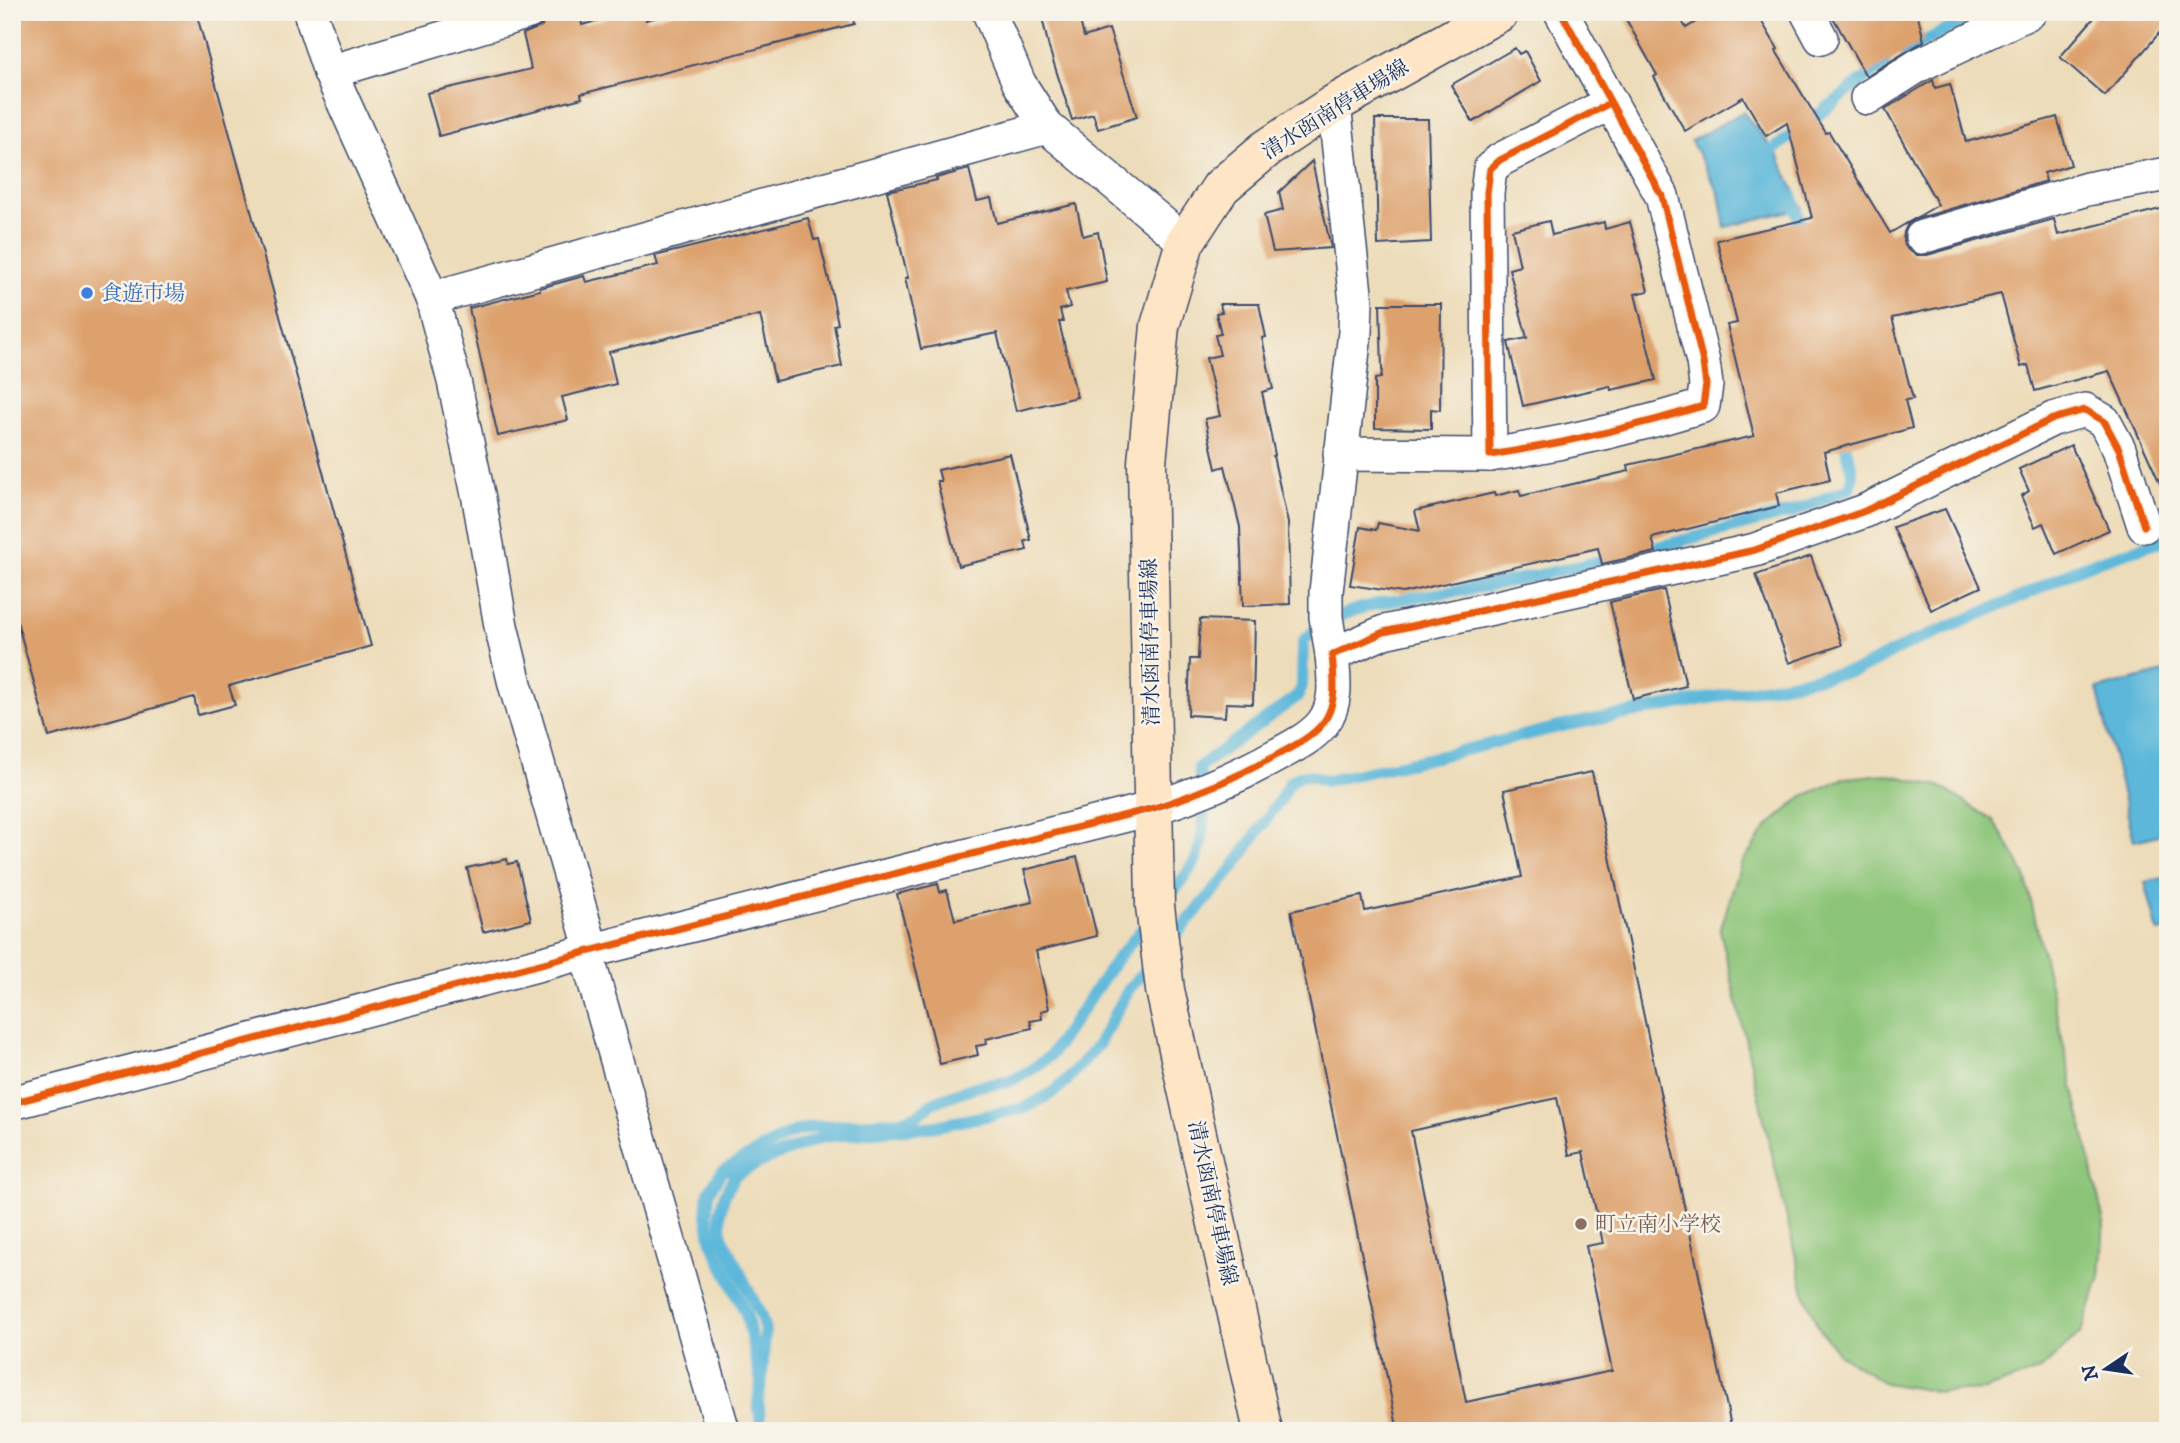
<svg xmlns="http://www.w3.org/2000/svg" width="2180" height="1443" viewBox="0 0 2180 1443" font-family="'IM FELL DW Pica','Noto Serif JP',serif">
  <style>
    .green { fill: #8bc477; stroke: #537a6a; stroke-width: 2 }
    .water { fill: #5cb7da; stroke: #3c739c; stroke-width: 2 }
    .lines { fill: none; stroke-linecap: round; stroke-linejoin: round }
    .stream { stroke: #5cb7da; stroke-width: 12 }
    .building { fill: #dda16d; fill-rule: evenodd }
    .minor-casing { stroke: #3a496c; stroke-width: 36 }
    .secondary-casing { stroke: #3a496c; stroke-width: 41 }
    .minor { stroke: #fff; stroke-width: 33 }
    .secondary { stroke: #fde5c5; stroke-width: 38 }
    .cycleway-casing { stroke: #f7f3e8; stroke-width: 11 }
    .cycleway { stroke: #e8590c; stroke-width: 7 }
    .shop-dot { fill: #3f7fe0; stroke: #f7f3e8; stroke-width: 2.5 }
    .education-dot { fill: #8d6e63; stroke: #f7f3e8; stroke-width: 2.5 }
    .labels { text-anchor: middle; stroke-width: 5; stroke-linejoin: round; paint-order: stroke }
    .street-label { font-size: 21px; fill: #1b2f5e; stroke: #f7f3e8 }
    .shop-label { font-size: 21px; fill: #366cbe; stroke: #f7f3e8; text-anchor: start }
    .education-label { font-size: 21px; fill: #785e54; stroke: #f7f3e8; text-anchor: start }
  </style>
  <rect width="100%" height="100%" fill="#f7f3e8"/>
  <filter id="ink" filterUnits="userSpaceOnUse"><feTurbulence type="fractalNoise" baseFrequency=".0143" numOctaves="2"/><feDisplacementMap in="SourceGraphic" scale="14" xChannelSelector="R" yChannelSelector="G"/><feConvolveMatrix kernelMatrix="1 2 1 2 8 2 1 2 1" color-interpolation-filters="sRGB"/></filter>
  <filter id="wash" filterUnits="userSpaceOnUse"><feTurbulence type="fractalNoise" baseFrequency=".00686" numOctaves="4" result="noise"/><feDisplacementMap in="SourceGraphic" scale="28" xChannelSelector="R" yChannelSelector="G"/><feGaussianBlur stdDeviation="1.57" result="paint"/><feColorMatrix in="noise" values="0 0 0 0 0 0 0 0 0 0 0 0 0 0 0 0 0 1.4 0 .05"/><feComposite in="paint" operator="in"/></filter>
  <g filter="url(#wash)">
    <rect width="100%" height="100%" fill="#eddcb9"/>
    <path class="green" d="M1886 774 1939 786 1993 820 2017 859 2026 879 2104 1223 2100 1277 2081 1333 2038 1371 1985 1390 1939 1392 1885 1383 1839 1354 1817 1325 1804 1292 1720 930 1741 864 1768 826 1803 796 1845 778Z"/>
    <g class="water">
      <path d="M1743 112 1779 157 1802 208 1725 227 1719 193 1691 141Z"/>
      <path d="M2168 671V833L2134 841 2097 689Z"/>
      <path d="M2168 877V930L2158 932 2145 882Z"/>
    </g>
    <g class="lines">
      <g class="stream">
        <path d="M1904 52 1981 12"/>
        <path d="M1773 162 1769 153 1885 63"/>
        <path d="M1792 196 1804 236"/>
        <path d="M1638 552 1793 512 1850 488C1857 473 1845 448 1841 432"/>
        <path d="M1164 903C1176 887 1191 872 1198 854 1208 828 1201 794 1199 767L1298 696 1302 686 1303 642C1340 599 1422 598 1475 588 1522 579 1570 569 1617 557"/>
        <path d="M1168 944 1231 871 1281 798 1290 782 1299 776 1309 775 1326 781 1436 757 1567 725 1858 670 1911 643 2023 596 2084 566 2168 539"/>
        <path d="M761 1382 746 1314 712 1243 707 1215 709 1192 721 1172 790 1133 811 1127 901 1121 918 1115 932 1103 952 1095 978 1086 1008 1082 1031 1070 1050 1056 1116 960 1148 922"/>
        <path d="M762 1431 758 1402 762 1377 765 1331 761 1316 722 1236 720 1213 724 1196 735 1175 769 1158 823 1137 936 1126 1025 1108 1054 1092 1066 1081 1098 1045 1129 989 1154 960"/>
      </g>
    </g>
    <g id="blocks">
      <g class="building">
        <path d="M12 12H196L371 646 229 686 235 705 198 715 194 697 49 737 12 603Z"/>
        <path d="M548 12H580L582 25 630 12H644L646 20 677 12H852L854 24 581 94 582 98 439 136 427 93 531 69 523 34 542 26Z"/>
        <path d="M1078 12 1084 37 1109 29 1137 117 1098 129 1093 114 1072 120 1049 48 1041 13Z"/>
        <path d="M1622 12H1677L1686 28 1712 12H1756L1778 49 1776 51 1826 133 1829 132 1890 233 1938 205 1885 109 1933 80 1935 88 1950 84 1966 142 2057 117 2071 165 2044 173 2046 181 1916 219 1908 224 1904 232 1903 242 1908 250 1917 255H1927L2054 219 2058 235 2168 207V501L2109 371 2035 391 2028 365 2021 367 2001 294 1892 318 1913 399 1905 400 1912 428 1824 452 1830 480 1776 493 1779 506 1652 538 1656 552 1602 564 1598 548 1403 593 1350 585 1360 527 1376 530 1378 523 1420 531 1415 511 1494 493 1495 496 1519 490 1521 496 1629 471 1628 465 1754 436 1727 325 1737 323 1717 240 1812 218 1787 123 1766 136 1743 97 1685 131 1654 77 1657 75Z"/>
        <path d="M1830 12H1917L1924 41 1866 76Z"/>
        <path d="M2099 12H2168V23L2105 96 2060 57Z"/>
        <path d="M1515 48 1519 54 1525 51 1541 81 1473 122 1451 85Z"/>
        <path d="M1375 119H1428L1431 242 1378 245Z"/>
        <path d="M1312 161 1331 248 1273 252 1264 215 1283 210 1279 192Z"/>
        <path d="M969 169 977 201 991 198 997 223 1076 204 1083 236 1098 232 1107 282 1066 291 1070 307 1060 310 1063 322H1059L1077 397 1016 411 997 333 921 349 905 278H908L887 191 937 180 936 178Z"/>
        <path d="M808 218 814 240 819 239 830 284 838 324 834 325 842 366 775 381 760 315 609 352 616 384 562 397 568 420 498 436 469 308 540 290V288L584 276 586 282 658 265 655 256Z"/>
        <path d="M1549 221 1552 235 1604 222 1605 229 1630 222 1648 291 1635 294 1656 380 1611 390 1610 386 1523 406 1508 342 1527 338 1509 269 1520 266 1512 230Z"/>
        <path d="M1220 304H1259L1266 337 1262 338 1273 389 1262 392 1275 455 1273 456 1288 523 1290 604 1243 606 1240 527 1225 466 1216 469 1205 419 1220 416 1206 358 1220 355 1215 335 1221 334 1216 313 1222 312Z"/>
        <path d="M1380 304H1441L1440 410 1431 409V429L1375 428V379L1381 378 1382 369Z"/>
        <path d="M2071 445 2109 530 2056 554 2043 523 2035 527 2021 496 2029 491 2019 469Z"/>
        <path d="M1010 454 1031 540 1025 541 1027 550 958 566 937 481H941L938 470Z"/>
        <path d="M1945 509 1981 587 1931 610 1893 527Z"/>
        <path d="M1811 556 1842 645 1789 663 1756 575Z"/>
        <path d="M1664 590 1686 686 1633 699 1610 602Z"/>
        <path d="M1200 619 1255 621 1253 704 1226 703 1225 717 1188 715 1190 659H1198Z"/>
        <path d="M1592 772 1732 1431H1398L1291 911 1362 896 1365 911 1522 877 1504 790ZM1557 1098 1569 1155 1583 1152 1603 1243 1586 1246 1612 1371 1466 1402 1411 1131Z"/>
        <path d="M1077 857 1097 936 1036 951 1049 1009 1041 1011 1042 1019 1030 1021 1032 1028 986 1039 987 1044 976 1046 978 1055 940 1064 897 894 938 884 940 892 947 890 955 920 1033 902 1024 870Z"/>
        <path d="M507 859 508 864 517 862 531 920 483 932 467 868Z"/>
      </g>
    </g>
  </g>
  <g filter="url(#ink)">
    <use href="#blocks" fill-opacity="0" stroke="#3a496c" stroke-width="2"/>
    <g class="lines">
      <defs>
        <g id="minor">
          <path d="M310 12 330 72 432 298 454 381 479 499 501 626 515 684 592 951"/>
          <path d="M989 12 1019 83 1047 127 1185 242"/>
          <path d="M1561 12 1662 196 1703 362 1706 385 1703 406C1634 427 1562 444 1490 455L1487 193 1490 169 1500 160 1610 103"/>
          <path d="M1807 12 1821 38"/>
          <path d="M330 72 529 12"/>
          <path d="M1867 98 1919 65 2030 12"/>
          <path d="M1922 237 2087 189 2168 174"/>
          <path d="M432 298 1047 127"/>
          <path d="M1340 454 1490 455"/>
          <path d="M1332 655 1326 617V592L1355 332 1356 302 1334 104"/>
          <path d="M586 952 723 1431"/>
          <path d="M12 1103 586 952 1154 808C1198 794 1238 777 1279 754 1294 746 1312 737 1323 723 1338 703 1334 678 1332 655L1384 632 1755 550 1865 511 2053 419 2085 410 2104 421 2119 449 2144 526"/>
        </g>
        <path id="secondary" d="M1263 1431 1165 990 1155 906 1147 462 1160 326 1185 242 1221 187 1266 149 1334 104 1500 12"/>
      </defs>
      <use href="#minor" class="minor-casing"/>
      <use href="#secondary" class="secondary-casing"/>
      <use href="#minor" class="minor"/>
      <use href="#secondary" class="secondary"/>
      <defs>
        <g id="cycleway">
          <path d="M1561 12 1662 196 1703 362 1706 385 1703 406C1634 427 1562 444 1490 455L1487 193 1490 169 1500 160 1610 103"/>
          <path d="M12 1103 586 952 1154 808C1198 794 1238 777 1279 754 1294 746 1312 737 1323 723 1338 703 1334 678 1332 655L1384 632 1755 550 1865 511 2053 419 2085 410 2104 421 2119 449 2144 526"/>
        </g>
      </defs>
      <use href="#cycleway" class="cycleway-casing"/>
      <use href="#cycleway" class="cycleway"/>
    </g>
  </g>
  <circle class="shop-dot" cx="87" cy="293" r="7"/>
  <circle class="education-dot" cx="1581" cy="1224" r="7"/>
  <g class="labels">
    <g class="street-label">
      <text transform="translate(1335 109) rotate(-32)" y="7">清水函南停車場線</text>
      <text transform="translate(1150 642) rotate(-91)" y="7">清水函南停車場線</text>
      <text transform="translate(1213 1203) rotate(78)" y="7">清水函南停車場線</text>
    </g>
    <g class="shop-label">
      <text x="101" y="300">食遊市場</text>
    </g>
    <g class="education-label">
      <text x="1595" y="1231">町立南小学校</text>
    </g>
  </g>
  <rect width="2180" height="1443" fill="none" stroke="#f7f3e8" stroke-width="42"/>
  <g transform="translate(2106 1369) rotate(257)" stroke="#f7f3e8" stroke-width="5" paint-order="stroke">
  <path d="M0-5L12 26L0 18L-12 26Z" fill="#1b2f5e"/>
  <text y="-10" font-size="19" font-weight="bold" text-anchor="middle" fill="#1b2f5e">N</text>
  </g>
</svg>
